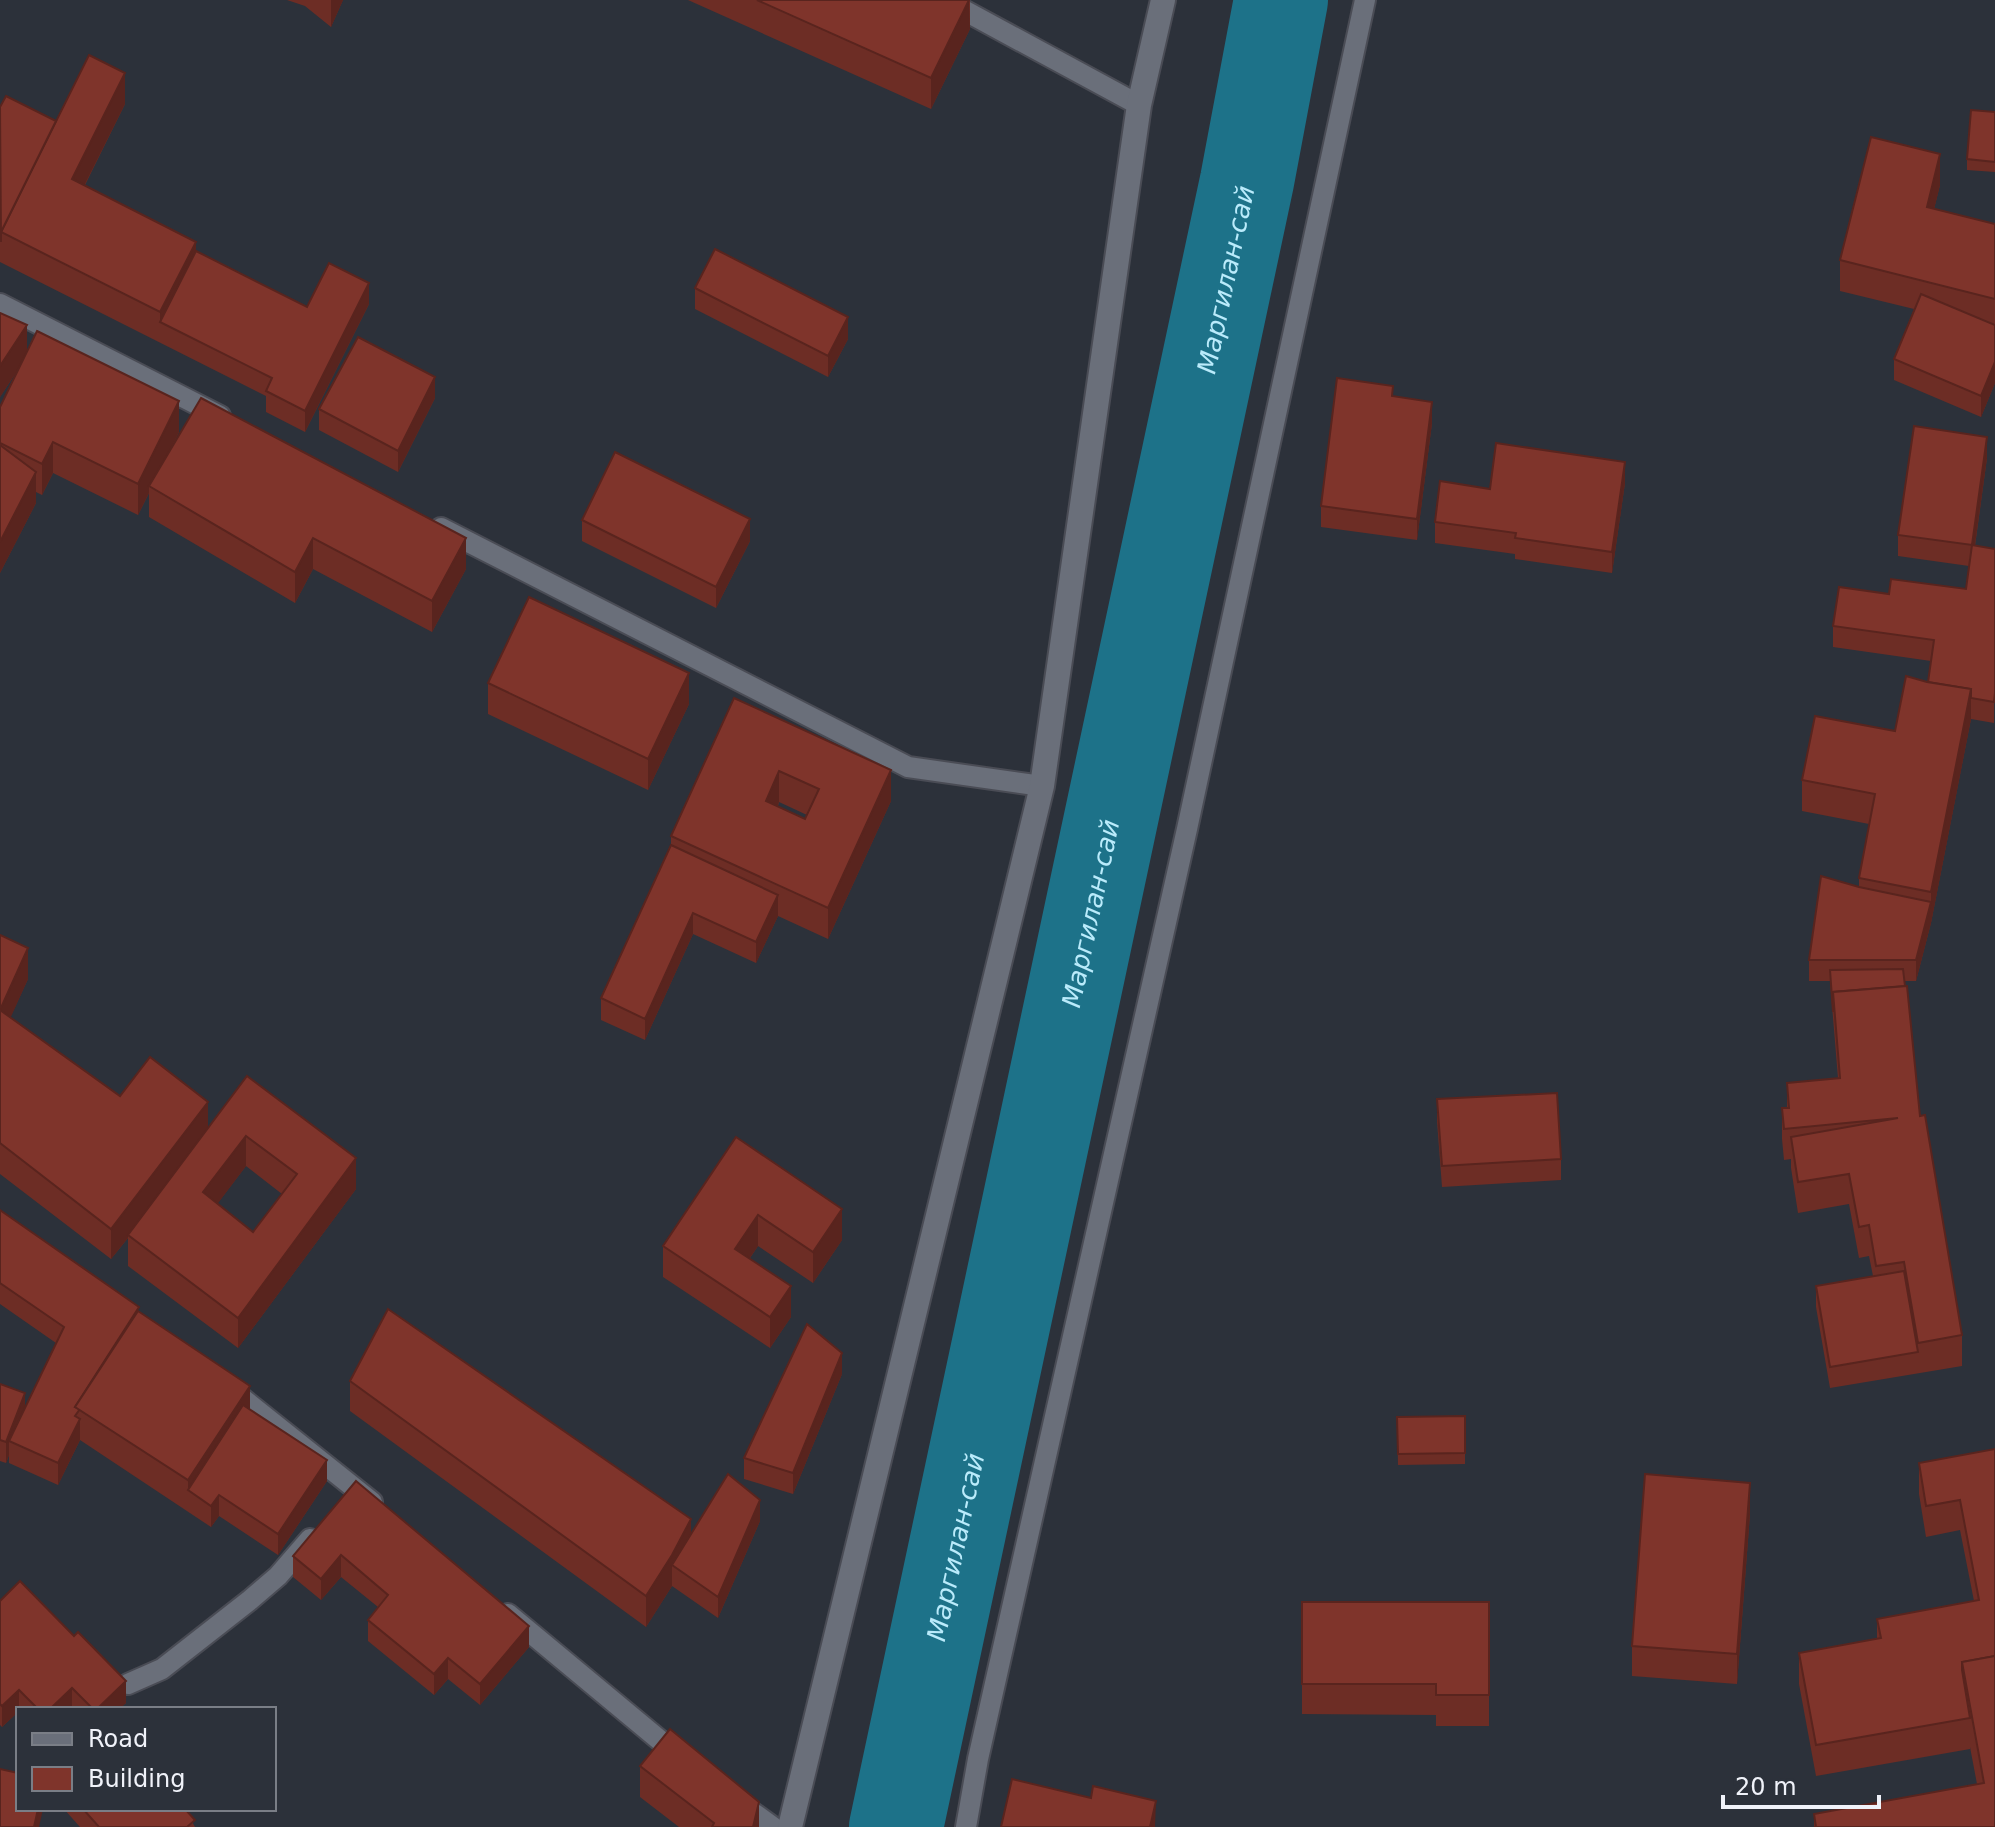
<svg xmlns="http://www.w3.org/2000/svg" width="1995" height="1827" viewBox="0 0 1995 1827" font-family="'DejaVu Sans',sans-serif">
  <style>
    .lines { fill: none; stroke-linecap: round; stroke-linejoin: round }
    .river { stroke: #1d7289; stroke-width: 94 }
    .lane-casing { stroke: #4a4c55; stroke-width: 24 }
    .street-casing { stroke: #4a4c55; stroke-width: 28 }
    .lane { stroke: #6a6f7a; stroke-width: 20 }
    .street { stroke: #6a6f7a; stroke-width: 24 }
    .wall { fill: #6d2d25; fill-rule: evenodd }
    .shaded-wall { fill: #59241e }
    .building { fill: #7f342b; stroke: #59241e; stroke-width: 2; fill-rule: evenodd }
    .labels { text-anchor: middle; stroke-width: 8; stroke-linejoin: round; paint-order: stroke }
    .water-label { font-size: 26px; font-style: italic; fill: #baebfb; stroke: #2c313a }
  </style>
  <rect width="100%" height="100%" fill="#2c313a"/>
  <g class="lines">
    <path class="river" id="s1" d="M896 1827 1247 181 1281 0"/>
    <defs>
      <g id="lane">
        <path d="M945 0 1139 105"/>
        <path d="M0 304 220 416"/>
        <path d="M441 528 908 767 1042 786"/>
        <path d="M228 1387 372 1502"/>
        <path d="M508 1614 680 1757"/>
        <path d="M128 1684 162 1669 250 1600 278 1576 310 1539"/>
        <path d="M737 1801 773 1827"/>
        <path d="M966 1827 978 1759 1187 829 1365 0"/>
      </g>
      <path id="street" d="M790 1827 1042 786 1139 105 1163 0"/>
    </defs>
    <use href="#lane" class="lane-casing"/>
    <use href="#street" class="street-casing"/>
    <use href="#lane" class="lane"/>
    <use href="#street" class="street"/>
  </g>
  <g class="wall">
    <path d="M287 0H343L331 27 305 6Z"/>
    <path d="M688 0H970V29L931 109Z"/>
    <path d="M125 104 85 185 196 251 307 307 369 304 305 432 266 412V396L0 262V107L56 121Z"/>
    <path d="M1995 112V172L1967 170V159Z"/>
    <path d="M1940 185 1934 209 1995 224V383L1981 417 1894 380V359L1914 309 1840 291V260Z"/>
    <path d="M695 288 848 339 828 377 695 309Z"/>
    <path d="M0 313 27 352 179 432 170 451 466 569 432 632 313 569 295 603 149 517V493L138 515 53 473 42 495 36 492V503L0 573V407L19 368 0 397Z"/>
    <path d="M1393 397 1432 423 1417 540 1321 527V506Z"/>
    <path d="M435 398 398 472 319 430V409Z"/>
    <path d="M1987 458 1975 546 1995 549 1994 723 1971 719 1931 923 1916 981H1904L1920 1116 1962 1335V1366L1830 1388 1816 1307V1286L1873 1276 1869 1256 1859 1258 1849 1204 1798 1213 1791 1168V1159L1784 1160 1782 1139V1108H1787V1083L1838 1078 1830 981H1809V960L1859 887V878L1869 824 1802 811V780L1895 731 1928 682 1931 661 1833 647V626L1889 594 1966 589 1969 566 1898 556V535Z"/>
    <path d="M1625 483 1612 573 1515 559V554L1435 543V522L1490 489Z"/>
    <path d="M582 520 750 541 716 608 582 541Z"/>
    <path d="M488 683 689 704 648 790 488 714Z"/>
    <path d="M734 698 891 801 828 939 778 916 756 963 693 934 645 1040 601 1020V998L671 845V836ZM779 802 807 815 805 819 778 806Z"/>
    <path d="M0 935 28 979 10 1018 120 1096 208 1128 247 1076 356 1189 238 1348 128 1266V1238L111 1259 0 1174ZM246 1166 282 1194 253 1232 217 1204Z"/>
    <path d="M1437 1099 1561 1159V1180L1442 1187 1437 1121Z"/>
    <path d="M736 1137 842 1240 813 1283 758 1246 750 1258 791 1317 770 1348 663 1277V1246Z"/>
    <path d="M0 1210 139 1313 250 1409 327 1481 278 1555 219 1516 211 1527 80 1440 58 1485 9 1463V1455L6 1463 0 1461V1384L25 1407 56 1343 0 1304Z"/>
    <path d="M842 1374 793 1494 744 1479V1458Z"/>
    <path d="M350 1381 691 1534 760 1521 718 1618 672 1586 646 1627 350 1411Z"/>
    <path d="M1465 1416V1464L1398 1465 1397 1417Z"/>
    <path d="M1995 1449V1827H1814V1814L1977 1784 1970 1747V1749L1816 1776 1799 1684V1653L1877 1639V1619L1974 1601 1960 1530 1926 1537 1919 1494V1463Z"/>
    <path d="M356 1481 529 1647 480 1705 448 1679 434 1695 368 1641V1620L378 1607 341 1577 321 1600 293 1577V1556Z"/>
    <path d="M1750 1514 1737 1684 1632 1676V1646Z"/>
    <path d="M0 1601 126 1703 119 1709H18V1712L2 1727 0 1725Z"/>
    <path d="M1302 1602H1489V1726H1436V1715L1302 1714Z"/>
    <path d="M640 1766 759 1827H679L640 1797Z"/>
    <path d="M64 1809H185L195 1827H80Z"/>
  </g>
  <g class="shaded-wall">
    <path d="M331 0H343L331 27Z"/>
    <path d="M969 0 970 29 931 109V78Z"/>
    <path d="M125 73V104L72 210V179Z"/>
    <path d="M1940 154V185L1927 238V207Z"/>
    <path d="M196 242V272L160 322V343V312Z"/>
    <path d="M369 283V304L305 432V411Z"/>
    <path d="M848 317V339L828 377V356Z"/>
    <path d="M27 325V356L0 397V366Z"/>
    <path d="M1995 362V383L1981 417V396Z"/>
    <path d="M435 377V398L398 472V451Z"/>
    <path d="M179 401V432L151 488 149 486V493L138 515V484Z"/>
    <path d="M1432 402V423L1417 540V519Z"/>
    <path d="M1987 437V458L1972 566V545Z"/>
    <path d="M53 442V473L42 495V464Z"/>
    <path d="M1625 462V483L1612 573V552Z"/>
    <path d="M36 472V503L0 573V542Z"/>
    <path d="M750 519V541L716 608V587Z"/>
    <path d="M313 538V569L295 603V572Z"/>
    <path d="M466 538V569L432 632V601Z"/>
    <path d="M689 673V704L648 790V759Z"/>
    <path d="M1971 689V719L1931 923V892Z"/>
    <path d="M891 770V801L828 939V908Z"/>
    <path d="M779 771V802L766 832V801Z"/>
    <path d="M778 895V916L756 963V942Z"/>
    <path d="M1931 902V923L1916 981V960Z"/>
    <path d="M693 913V934L645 1040V1019Z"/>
    <path d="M28 948V979L0 1041V1010Z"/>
    <path d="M208 1102V1133L128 1235V1238L111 1259V1229Z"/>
    <path d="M246 1136V1166L203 1223V1192Z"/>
    <path d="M356 1158V1189L238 1348V1318Z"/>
    <path d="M842 1209V1240L813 1283V1252Z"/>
    <path d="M758 1215V1246L735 1280V1249Z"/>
    <path d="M791 1286V1317L770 1348V1317Z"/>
    <path d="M842 1353V1374L793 1494V1473Z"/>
    <path d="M250 1386V1417L188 1490V1511V1480Z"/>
    <path d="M25 1393V1414L9 1441V1455L6 1463V1442Z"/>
    <path d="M80 1419V1440L58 1485V1463Z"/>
    <path d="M327 1460V1481L278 1555V1534Z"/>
    <path d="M1750 1483V1514L1737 1684V1654Z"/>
    <path d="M219 1495V1516L211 1527V1506Z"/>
    <path d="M760 1500V1521L718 1618V1597Z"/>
    <path d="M691 1519V1550L672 1565V1586L646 1627V1596Z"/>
    <path d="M341 1555V1577L321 1600V1579Z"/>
    <path d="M529 1626V1647L480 1705V1684Z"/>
    <path d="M448 1658V1679L434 1695V1674Z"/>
    <path d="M126 1681V1703L119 1709H97Z"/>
    <path d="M72 1688V1709H50Z"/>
    <path d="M19 1690V1709H18V1712L2 1727V1706Z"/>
    <path d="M1156 1801 1155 1827H1150Z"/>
    <path d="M759 1802V1827H753Z"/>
    <path d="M38 1809H43L39 1827H34Z"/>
  </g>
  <g class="building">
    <path d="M757 0H969L931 78Z"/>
    <path d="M89 55 125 73 72 179 196 242 160 312 1 232Z"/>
    <path d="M6 96 56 121 1 232V242L0 107Z"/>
    <path d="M1971 110 1995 112V162L1967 159Z"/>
    <path d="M1871 137 1940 154 1927 207 1995 224V299L1840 260Z"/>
    <path d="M715 249 848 317 828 356 695 288Z"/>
    <path d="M196 251 307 307 329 263 369 283 305 411 266 391 272 378 160 322Z"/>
    <path d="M1921 294 1995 325V362L1981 396 1894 359Z"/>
    <path d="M0 313 27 325 0 366Z"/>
    <path d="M37 331 179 401 138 484 53 442 42 464 0 443V407Z"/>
    <path d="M358 337 435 377 398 451 319 409Z"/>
    <path d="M1337 378 1393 386 1392 396 1432 402 1417 519 1321 506Z"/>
    <path d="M201 398 466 538 432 601 313 538 295 572 149 486Z"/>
    <path d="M1914 426 1987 437 1972 545 1898 535Z"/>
    <path d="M1496 443 1625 462 1612 552 1515 538 1516 533 1435 522 1440 481 1490 489Z"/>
    <path d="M0 445 36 472 0 542Z"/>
    <path d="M615 452 750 519 716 587 582 520Z"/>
    <path d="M1972 545 1995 549V693L1994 702 1971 698V689L1928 682 1934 640 1833 626 1839 587 1889 594 1891 579 1966 589Z"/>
    <path d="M529 597 689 673 648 759 488 683Z"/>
    <path d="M1906 676 1927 682 1971 689 1931 892 1859 878 1875 794 1802 780 1815 716 1895 731Z"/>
    <path d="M734 698 891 770 828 908 671 836ZM779 771 819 789 805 819 766 801Z"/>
    <path d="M671 845 778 895 756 942 693 913 645 1019 601 998Z"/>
    <path d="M1821 876 1859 887 1931 902 1916 960H1809Z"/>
    <path d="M0 935 28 948 0 1010Z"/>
    <path d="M1903 969 1905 986 1833 992V1012L1830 970Z"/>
    <path d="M1907 986 1920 1116 1925 1115 1962 1335 1918 1343 1904 1262 1876 1266 1869 1225 1859 1227 1849 1174 1798 1182 1791 1137 1898 1118 1784 1129 1782 1108H1789L1787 1083 1840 1078 1833 992Z"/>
    <path d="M0 1010 120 1096 150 1057 208 1102 111 1229 0 1143Z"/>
    <path d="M247 1076 356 1158 238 1318 128 1235ZM246 1136 297 1174 253 1232 203 1192Z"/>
    <path d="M1557 1093 1561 1159 1442 1166 1437 1099Z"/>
    <path d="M736 1137 842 1209 813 1252 758 1215 735 1249 791 1286 770 1317 663 1246Z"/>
    <path d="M0 1210 139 1307 75 1407 80 1409 75 1416 80 1419 58 1463 9 1441 64 1327 0 1283Z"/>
    <path d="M1904 1271 1918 1352 1830 1367 1816 1286Z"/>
    <path d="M388 1309 691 1519 672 1555 646 1596 350 1381Z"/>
    <path d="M138 1311 250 1386 188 1480 75 1407Z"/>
    <path d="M807 1324 842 1353 793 1473 744 1458Z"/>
    <path d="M0 1384 25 1393 6 1442 0 1440Z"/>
    <path d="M243 1405 327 1460 278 1534 219 1495 211 1506 188 1490Z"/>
    <path d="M1465 1416V1453L1398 1454 1397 1417Z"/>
    <path d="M1995 1449V1656L1962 1662V1670L1970 1718 1816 1745 1799 1653 1881 1638 1877 1619 1979 1600 1960 1500 1926 1506 1919 1463Z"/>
    <path d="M728 1474 760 1500 718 1597 672 1565Z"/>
    <path d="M1645 1474 1750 1483 1737 1654 1632 1646Z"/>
    <path d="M356 1481 529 1626 480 1684 448 1658 434 1674 368 1620 388 1595 341 1555 321 1579 293 1556Z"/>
    <path d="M20 1581 74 1636 78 1632 126 1681 97 1709H93L72 1688 50 1709H38L19 1690 2 1706 0 1704V1601Z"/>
    <path d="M1302 1602H1489V1695H1436V1684H1302Z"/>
    <path d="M1995 1656V1827H1814H1816L1814 1814 1984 1783 1962 1662Z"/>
    <path d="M670 1729 759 1802 753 1827H712L714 1823 640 1766Z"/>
    <path d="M0 1769 18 1773V1809H38L34 1827H0Z"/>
    <path d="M1012 1779 1091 1798 1093 1786 1156 1801 1150 1827H1001Z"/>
    <path d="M83 1809H185L195 1820 187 1827H99Z"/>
  </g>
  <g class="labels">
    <g class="water-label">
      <text dy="9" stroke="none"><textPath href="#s1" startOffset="1582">Маргилан-сай</textPath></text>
      <text dy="9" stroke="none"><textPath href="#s1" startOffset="934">Маргилан-сай</textPath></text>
      <text dy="9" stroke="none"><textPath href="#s1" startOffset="286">Маргилан-сай</textPath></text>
    </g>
  </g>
  <rect x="16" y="1707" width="260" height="104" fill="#2c313a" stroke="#7a7e86" stroke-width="2"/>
  <rect x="32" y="1733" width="40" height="12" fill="#6a6f7a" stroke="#7a7e86" stroke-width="2"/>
  <text x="88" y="1747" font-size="24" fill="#f0f2f9">Road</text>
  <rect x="32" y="1767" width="40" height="24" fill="#7f342b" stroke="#7a7e86" stroke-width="2"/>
  <text x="88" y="1787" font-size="24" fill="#f0f2f9">Building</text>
  <path d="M1723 1795v12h156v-12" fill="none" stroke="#f0f2f9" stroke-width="4"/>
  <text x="1735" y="1795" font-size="24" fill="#f0f2f9" stroke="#2c313a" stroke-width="6" paint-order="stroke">20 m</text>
</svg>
